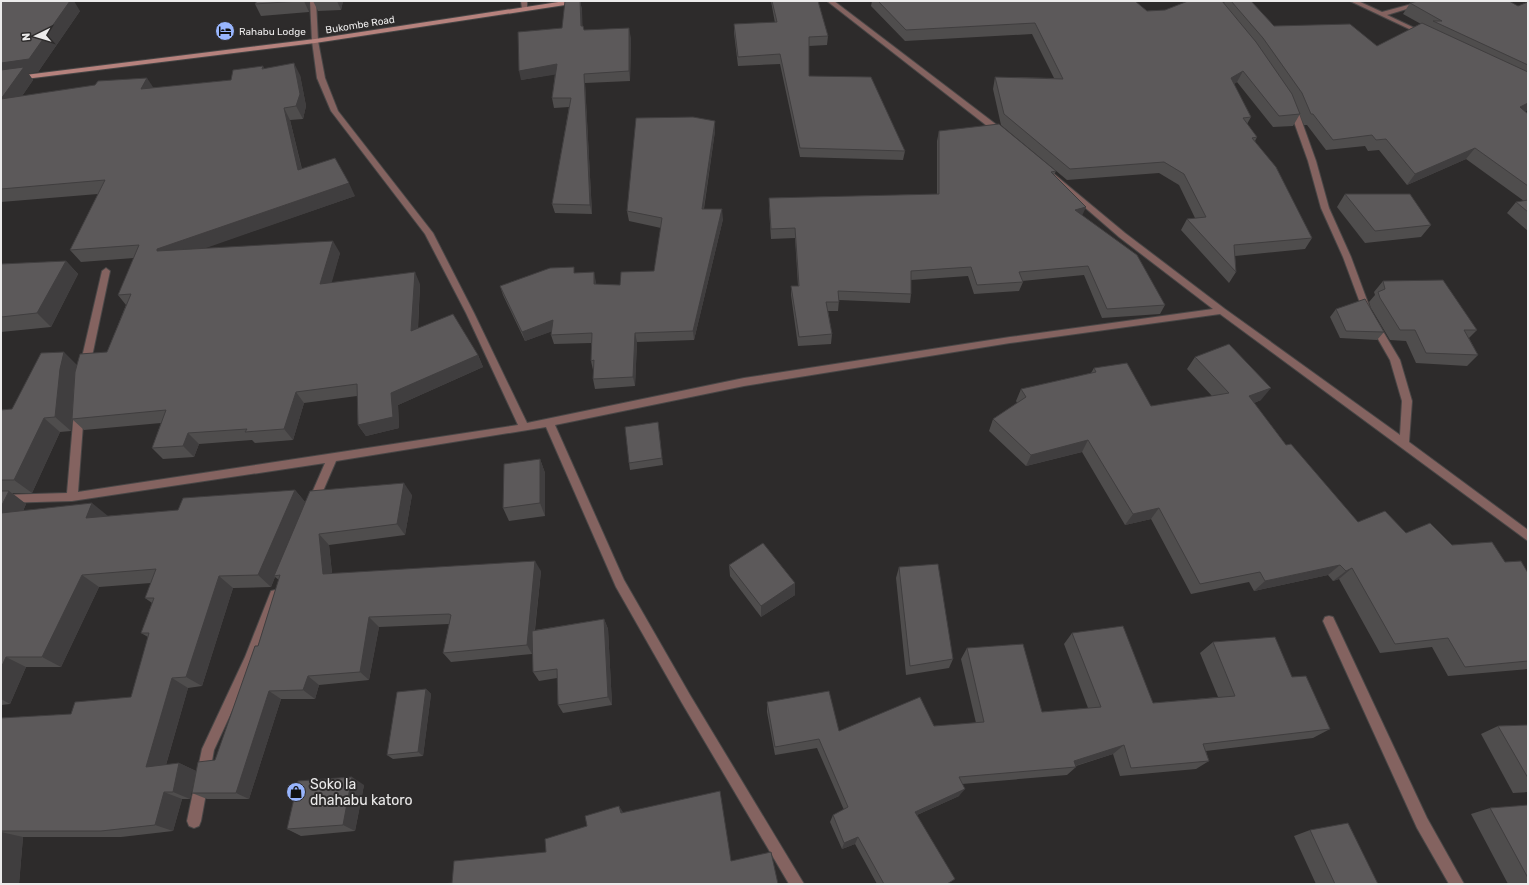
<svg xmlns="http://www.w3.org/2000/svg" width="1529" height="885" viewBox="0 0 1529 885" font-family="Rubik,sans-serif">
  <style>
    .lines { fill: none; stroke-linecap: round; stroke-linejoin: round }
    .minor-casing { stroke: #484646; stroke-width: 2 }
    .secondary-casing { stroke: #484646; stroke-width: 2 }
    .minor { fill: #846360; fill-rule: evenodd }
    .secondary { fill: #b6827d; fill-rule: evenodd }
    .wall { fill: #4f4d4d; fill-rule: evenodd }
    .shaded-wall { fill: #403e3f }
    .building { fill: #5c595a; stroke: #403e3f }
    .labels { text-anchor: middle; stroke-width: 4; stroke-linejoin: round; paint-order: stroke }
    .far-street-label { font-size: 10px; fill: #ecebeb; stroke: #2d2b2b }
    .far-poi-label { font-size: 10px; fill: #ecebeb; stroke: #2d2b2b; text-anchor: start }
    .near-poi-label { font-size: 14px; fill: #ecebeb; stroke: #2d2b2b; text-anchor: start }
  </style>
  <rect width="100%" height="100%" fill="#2d2b2b"/>
  <g class="lines">
    <defs>
      <g id="minor">
        <path d="M310 1H316L318 41 325 78 338 111 433 233 474 313 527 423 744 378 1010 337 1213 309 1119 237 1051 178V174H1054L1125 233 1225 309 1400 435 1402 401 1390 360 1370 325 1375 322 1378 323 1400 360 1412 401 1409 442 1528 530V541L1220 314 1010 343 744 386 555 425 624 580 690 695 804 884H789L682 703 616 587 546 427 336 461 317 505 313 507 309 505 308 502 325 463 72 501 1 503V495L67 493 74 411 76 408H82L84 411 78 492 518 425 466 313 425 234 331 111 317 78 312 41Z"/>
        <path d="M521 1H527V10L522 9Z"/>
        <path d="M827 1H834L1006 132V136H1000Z"/>
        <path d="M1350 1H1358L1382 12 1423 1H1433L1387 15 1427 34 1422 35Z"/>
        <path d="M1290 106 1297 108 1316 161 1329 208 1351 257 1371 311 1370 313H1364L1363 311 1343 257 1321 208 1308 161 1289 108Z"/>
        <path d="M106 268 110 271 90 366 85 370 80 366 102 271Z"/>
        <path d="M275 590 279 591 281 595 254 663 214 750 201 821 199 826 194 828 189 826 187 821 202 749 245 657 271 591Z"/>
        <path d="M1329 616 1333 617 1427 818 1464 884H1449L1417 828 1323 621 1325 617Z"/>
      </g>
      <path id="secondary" d="M565 1H581L578 3 315 43 1 82V78L315 39Z"/>
    </defs>
    <use href="#minor" class="minor-casing"/>
    <use href="#secondary" class="secondary-casing"/>
    <use href="#minor" class="minor"/>
    <use href="#secondary" class="secondary"/>
  </g>
  <g class="wall">
    <path d="M1 1 80 11 38 72 28 73 33 80 22 96 153 88 231 80 263 66 264 69 300 75 306 106 303 119 290 120 302 169 355 196 204 248 340 253 331 283 420 284 418 329 478 355 483 367 398 405 399 428 366 436 358 425 357 396 304 403 293 440 255 443 252 440 199 444 194 457 163 459 152 448 161 423 84 430 72 419 71 431 60 432 32 493H12L26 504 23 511 108 516 178 510 295 490 305 502 412 495 405 535 329 545 332 573 541 571 535 630 604 619 608 629 612 705 563 713 558 705 557 678 539 681 533 672V652L532 654 451 662 443 653 449 624 379 627 369 680 319 685 315 699H281L249 799H207L192 793 195 774 190 799H182L173 831 121 837H23L19 884H1V718L71 714 131 697 148 637 141 633 152 603 145 598 151 583 99 587 61 667H26L10 704 1 705V410L12 409 77 365 107 352 126 305 118 295 134 258 81 262 70 250 98 194 1 202ZM275 577 279 580 258 646 215 760 196 771 179 763 166 765 188 688 202 686 233 588 271 587Z"/>
    <path d="M257 1H310L309 12 261 16 255 4Z"/>
    <path d="M313 1H343L341 10 318 11Z"/>
    <path d="M580 1 582 10V26L584 30 631 38 630 81 585 83 592 214 555 213 552 204 569 107 554 108 552 98 555 74 521 80 562 28Z"/>
    <path d="M771 1H818L828 36 827 45 809 46V76L905 151 903 160 800 157 780 64 738 66 734 33V24L775 23Z"/>
    <path d="M872 1H1135L1147 11 1165 10 1224 3 1225 1H1251L1274 26 1377 46 1421 24 1403 14 1410 3 1518 6 1528 2V110L1525 111 1528 114V231L1507 213 1516 202 1524 201 1466 159 1407 185 1379 150 1368 151 1365 146 1326 150 1307 125H1304L1295 103 1300 114 1293 126 1273 127 1237 82 1234 84 1251 117 1247 124 1257 137 1255 141 1312 238 1305 249 1235 256 1236 272 1229 283 1181 230 1187 219 1195 218 1179 185 1159 173 1067 180 1001 125 993 89 995 77 1054 78 1032 34 905 41 871 6Z"/>
    <path d="M715 121V131L704 209 723 219 694 340 637 342 635 386 595 389 593 379V370L591 361V343L554 344 551 335 552 331 525 341 503 295 500 286 576 273 596 282V284L620 285 654 271 661 228 629 221 627 211Z"/>
    <path d="M939 131 1056 171 1054 175 1082 216 1165 305 1160 314 1102 318 1084 275 1022 281 1023 282 1019 291 974 294 968 276 911 280V294L910 303 839 300 838 311H828L832 334 831 344 798 346 791 295V286H798L795 238 771 239 769 208V198L937 194V141Z"/>
    <path d="M1345 194 1431 225 1421 237 1365 243 1337 207Z"/>
    <path d="M66 261 78 274 51 327 1 332V264Z"/>
    <path d="M1383 281 1477 330 1469 338 1478 355 1467 366 1416 363 1406 341 1390 340 1371 308 1369 302 1375 295 1374 292Z"/>
    <path d="M1336 309 1384 332 1377 340 1340 338 1330 317Z"/>
    <path d="M1195 357 1261 400 1254 403 1286 445 1358 522 1452 545 1505 562 1528 573V669L1448 676 1432 647 1380 653 1339 579 1333 581 1328 575 1254 591 1249 582 1191 594 1151 519 1125 525 1082 452 1026 466 989 431 993 419 1017 403 1016 401 1021 389 1091 373 1094 368 1151 406 1212 396 1187 369Z"/>
    <path d="M658 422 663 465 630 470 629 463Z"/>
    <path d="M540 459 545 473V516L509 521 503 508Z"/>
    <path d="M729 565 795 583V595L761 617 730 576Z"/>
    <path d="M899 567 953 659 949 668 906 675 896 578Z"/>
    <path d="M1072 633 1153 703 1218 697 1200 653 1213 642 1292 677 1330 729 1313 738 1206 751 1209 761 1196 769 1120 776 1113 754 1076 766V767L1067 775 962 784 959 796 917 815 949 884H877L855 844 842 849 830 822 833 815 844 810 817 748 775 755 767 712V702L839 731 934 726 976 723 961 659 967 648 1042 712 1088 708 1064 644Z"/>
    <path d="M426 689 431 694 423 756 393 759 387 755Z"/>
    <path d="M1528 725V792L1513 793 1481 734 1498 726Z"/>
    <path d="M364 785 355 831 301 836 287 829Z"/>
    <path d="M1528 805V884H1508L1471 814 1490 808Z"/>
    <path d="M1310 830 1378 884H1316L1294 836Z"/>
  </g>
  <g class="shaded-wall">
    <path d="M70 1H74L80 11 38 72 28 73 33 80 11 112 1 100V63Z"/>
    <path d="M304 1H310L309 12Z"/>
    <path d="M337 1H343L341 10Z"/>
    <path d="M580 1 582 10 583 36 581 26Z"/>
    <path d="M629 28 631 38 630 81 629 71Z"/>
    <path d="M294 63 300 75 306 106 303 119 296 106Z"/>
    <path d="M557 64 559 74 521 80 519 71Z"/>
    <path d="M1243 71 1237 82 1226 89 1231 78Z"/>
    <path d="M584 74 585 83 592 214 590 205Z"/>
    <path d="M147 78 155 90 141 89Z"/>
    <path d="M1528 103V110L1511 118 1520 107Z"/>
    <path d="M284 108 290 120 305 183 298 170Z"/>
    <path d="M715 121V131L702 219V209Z"/>
    <path d="M1475 148 1466 159 1407 185 1415 174Z"/>
    <path d="M349 183 355 196 166 262 157 251V249Z"/>
    <path d="M1086 207 1082 216 1075 210Z"/>
    <path d="M722 209 723 219 694 340 693 331Z"/>
    <path d="M333 241 340 253 328 296 320 284Z"/>
    <path d="M66 261 78 274 51 327 37 313Z"/>
    <path d="M415 272 420 284 417 343 411 331Z"/>
    <path d="M594 272 596 282V294L594 284Z"/>
    <path d="M553 320 556 330 525 341 522 332Z"/>
    <path d="M635 333 637 342 635 386 633 377Z"/>
    <path d="M64 352 78 366 74 383 71 431 55 417 60 369Z"/>
    <path d="M478 355 483 367 398 405 399 428 366 436 358 425 391 393Z"/>
    <path d="M1271 388 1261 400 1240 408 1249 396Z"/>
    <path d="M296 392 304 403 293 440 284 429Z"/>
    <path d="M44 418 60 432 32 493 14 480Z"/>
    <path d="M188 433 199 444 194 457 183 446Z"/>
    <path d="M1088 440 1082 452 1026 466 1031 455Z"/>
    <path d="M540 459 545 473V516L540 503Z"/>
    <path d="M404 483 412 495 405 535 397 524Z"/>
    <path d="M295 490 306 503 274 576 275 577 271 587 258 575Z"/>
    <path d="M9 491 26 504 16 526 1 516V507Z"/>
    <path d="M92 503 108 516 86 518Z"/>
    <path d="M1159 508 1151 519 1125 525 1133 514Z"/>
    <path d="M319 534 329 545 333 584 323 574Z"/>
    <path d="M535 561 541 571 532 654 527 645Z"/>
    <path d="M1340 565 1328 575 1254 591 1265 581Z"/>
    <path d="M1352 568 1339 579 1333 581 1346 571Z"/>
    <path d="M82 575 99 587 61 667 42 657Z"/>
    <path d="M219 576 233 588 202 686 186 677Z"/>
    <path d="M795 583V595L761 617V606Z"/>
    <path d="M369 617 379 627 369 680 360 672Z"/>
    <path d="M604 619 608 629 612 705 608 697Z"/>
    <path d="M6 657 26 667 10 704 1 699V668Z"/>
    <path d="M308 676 319 685 315 699 303 690Z"/>
    <path d="M172 678 188 688 163 775 146 767Z"/>
    <path d="M426 689 431 694 423 756 418 752Z"/>
    <path d="M269 691 281 699 249 799 236 793Z"/>
    <path d="M1124 745 1113 754 1068 768 1074 761Z"/>
    <path d="M179 763 196 771 190 799 173 792Z"/>
    <path d="M352 777 364 785 355 831 343 825Z"/>
    <path d="M965 789 959 796 910 818 915 812Z"/>
    <path d="M164 792 182 799 173 831 155 825Z"/>
    <path d="M619 806 623 812 624 819 621 813Z"/>
    <path d="M1 832 23 837 19 884H1Z"/>
    <path d="M858 837 855 844 842 849 844 843Z"/>
  </g>
  <g class="building">
    <path d="M1 1H70L29 59 1 63Z"/>
    <path d="M257 1H300L255 4Z"/>
    <path d="M565 1H580L581 26H583L584 30 629 28V71L584 74 590 205 552 204 571 98H552L557 64 519 71 518 32 562 28Z"/>
    <path d="M772 1H818L828 36 809 37V76L871 77 905 151 800 148 780 54 738 57 734 24 777 22Z"/>
    <path d="M878 1H1135L1147 11 1165 10 1188 1H1222L1256 42 1292 94 1300 114 1279 116 1243 71 1231 78 1251 117 1243 118 1257 137 1252 138 1276 167 1312 238 1234 245 1236 272 1187 219 1206 217 1184 174 1164 162 1070 169 1004 114 995 77 1063 79 1035 23 906 30Z"/>
    <path d="M1231 1H1251L1274 26 1350 24 1377 46 1422 23 1528 72V103L1520 107 1528 114V186L1475 148 1415 174 1386 139 1376 140 1372 135 1333 140 1313 114H1311L1302 93 1263 38Z"/>
    <path d="M1418 1H1509L1518 6 1528 2V65L1433 21H1442L1410 3Z"/>
    <path d="M294 63 300 94 296 106 284 108 298 170 335 158 349 183 157 249V251L333 241 320 284 415 272 411 331 453 314 478 355 391 393 393 417 358 425 357 384 296 392 284 429 245 432 247 429 188 433 183 446 152 448 166 410 72 419 75 372 80 354 107 352 131 294 118 295 139 245 70 250 105 180 1 189V99L95 85 98 81 147 78 141 89 231 80 233 70 263 66 262 69Z"/>
    <path d="M24 67 1 99V70Z"/>
    <path d="M693 117 715 121 702 209H722L693 331 635 333 633 377 593 379 594 360 591 361 592 333 551 335 553 320 522 332 500 286 550 268 574 267V273L594 272V284L620 285 621 272 654 271 662 218 627 211 636 118Z"/>
    <path d="M999 124 1056 171 1051 172 1086 207 1075 210 1137 255 1165 305 1107 309 1088 266 1019 272 1023 282 977 285 971 267 911 271V294L838 291 839 302H826L832 334 799 337 791 286H799L795 228 771 229 769 198 939 194V131Z"/>
    <path d="M1345 194H1410L1431 225 1375 231Z"/>
    <path d="M1528 200V212L1516 202Z"/>
    <path d="M66 261 37 313 1 317V264Z"/>
    <path d="M1443 280 1477 330H1464L1478 355 1426 353 1415 330H1400L1380 298 1378 292 1385 289 1383 281Z"/>
    <path d="M1365 299 1384 332 1346 331 1336 309Z"/>
    <path d="M1229 344 1271 388 1249 396 1286 445 1291 444 1358 522 1385 511 1406 533 1430 523 1452 545 1492 542 1505 562 1521 561 1528 573V661L1465 667 1448 638 1395 644 1352 568 1346 571 1340 565 1265 581 1260 572 1200 584 1159 508 1133 514 1088 440 1031 455 993 419 1026 397 1021 389 1096 372 1094 368 1127 363 1151 406 1229 393 1195 357Z"/>
    <path d="M64 352 60 369 55 417 44 418 14 480H1V410L12 409 41 353Z"/>
    <path d="M658 422 662 458 629 463 625 427Z"/>
    <path d="M540 459V503L503 508 504 464Z"/>
    <path d="M404 483 397 524 319 534 323 574 535 561 527 645 443 653 451 615 449 614 369 617 360 672 308 676 303 690 269 691 236 793H192L198 762 215 760 255 646H258L280 575 274 576 310 491Z"/>
    <path d="M295 490 258 575 219 576 186 677 172 678 146 767 179 763 173 792H164L155 825 101 831H1V718L71 714 75 702 131 697 149 633H141L154 598H145L156 569 82 575 42 657H6L1 668V513L92 503 86 518 178 510 183 498Z"/>
    <path d="M1 491H9L1 507Z"/>
    <path d="M763 543 795 583 761 606 729 565Z"/>
    <path d="M938 564 953 659 910 666 899 567Z"/>
    <path d="M604 619 608 697 558 705 557 669 533 672 532 631Z"/>
    <path d="M1123 626 1153 703 1235 696 1213 642 1275 637 1292 677 1306 676 1330 729 1203 744 1209 761 1131 768 1124 745 1074 761 1076 767 959 777 965 789 915 812 955 879 947 884H884L858 837 844 843 833 815 848 807 819 739 775 747 767 702 829 691 839 731 920 697 934 726 984 722 967 648 1023 644 1042 712 1101 707 1072 633Z"/>
    <path d="M426 689 418 752 387 755 397 692Z"/>
    <path d="M1528 725V778L1498 726Z"/>
    <path d="M352 777 343 825 287 829 298 781Z"/>
    <path d="M720 791 731 861 771 852 778 884H442L452 883 454 861 546 852 545 839 587 826 585 816 619 806 621 813Z"/>
    <path d="M1528 805V878L1490 808Z"/>
    <path d="M1348 823 1378 884H1335L1310 830Z"/>
  </g>
  <defs>
    <symbol id="hotel-disc" viewBox="-11 -11 22 22"><circle r="9.5" fill="#98b5fd" stroke="#2d2b2b"/><path d="M-6-4.5h1.5V1H6V5H4.5V3h-9V5H-6ZM-4 0a1.8 1.8 0 1 1 3.6 0ZM.5 0V-2.5h3Q6-2.5 6 0Z" fill="#111"/></symbol>
    <symbol id="shop-disc" viewBox="-11 -11 22 22"><circle r="9.5" fill="#98b5fd" stroke="#2d2b2b"/><path d="M-5-2.5h2.3a2.7 3.5 0 0 1 5.4 0H5L5.5 6h-11ZM-1.5-2.5h3a1.5 2.3 0 0 0-3 0Z" fill="#111"/></symbol>
  </defs>
  <g fill-rule="evenodd">
    <use href="#hotel-disc" x="214" y="20" width="22" height="22"/>
    <use href="#shop-disc" x="285" y="781" width="22" height="22"/>
  </g>
  <g class="labels">
    <g class="far-street-label">
      <text transform="translate(360 24) rotate(-9)" y="4">Bukombe Road</text>
    </g>
    <g class="far-poi-label">
      <text x="239" y="35">Rahabu Lodge</text>
    </g>
    <g class="near-poi-label">
      <text x="310" y="789">Soko la<tspan x="310" dy="16">dhahabu katoro</tspan></text>
    </g>
  </g>
  <rect width="1529" height="885" fill="none" stroke="#ecebeb" stroke-width="4"/>
  <g transform="translate(36 36) rotate(265)" stroke="#2d2b2b" stroke-width="3" paint-order="stroke">
  <path d="M0-3L7 15L0 10L-7 15Z" fill="#ecebeb"/>
  <text y="-6" font-size="11" font-weight="bold" text-anchor="middle" fill="#ecebeb">N</text>
  </g>
</svg>
